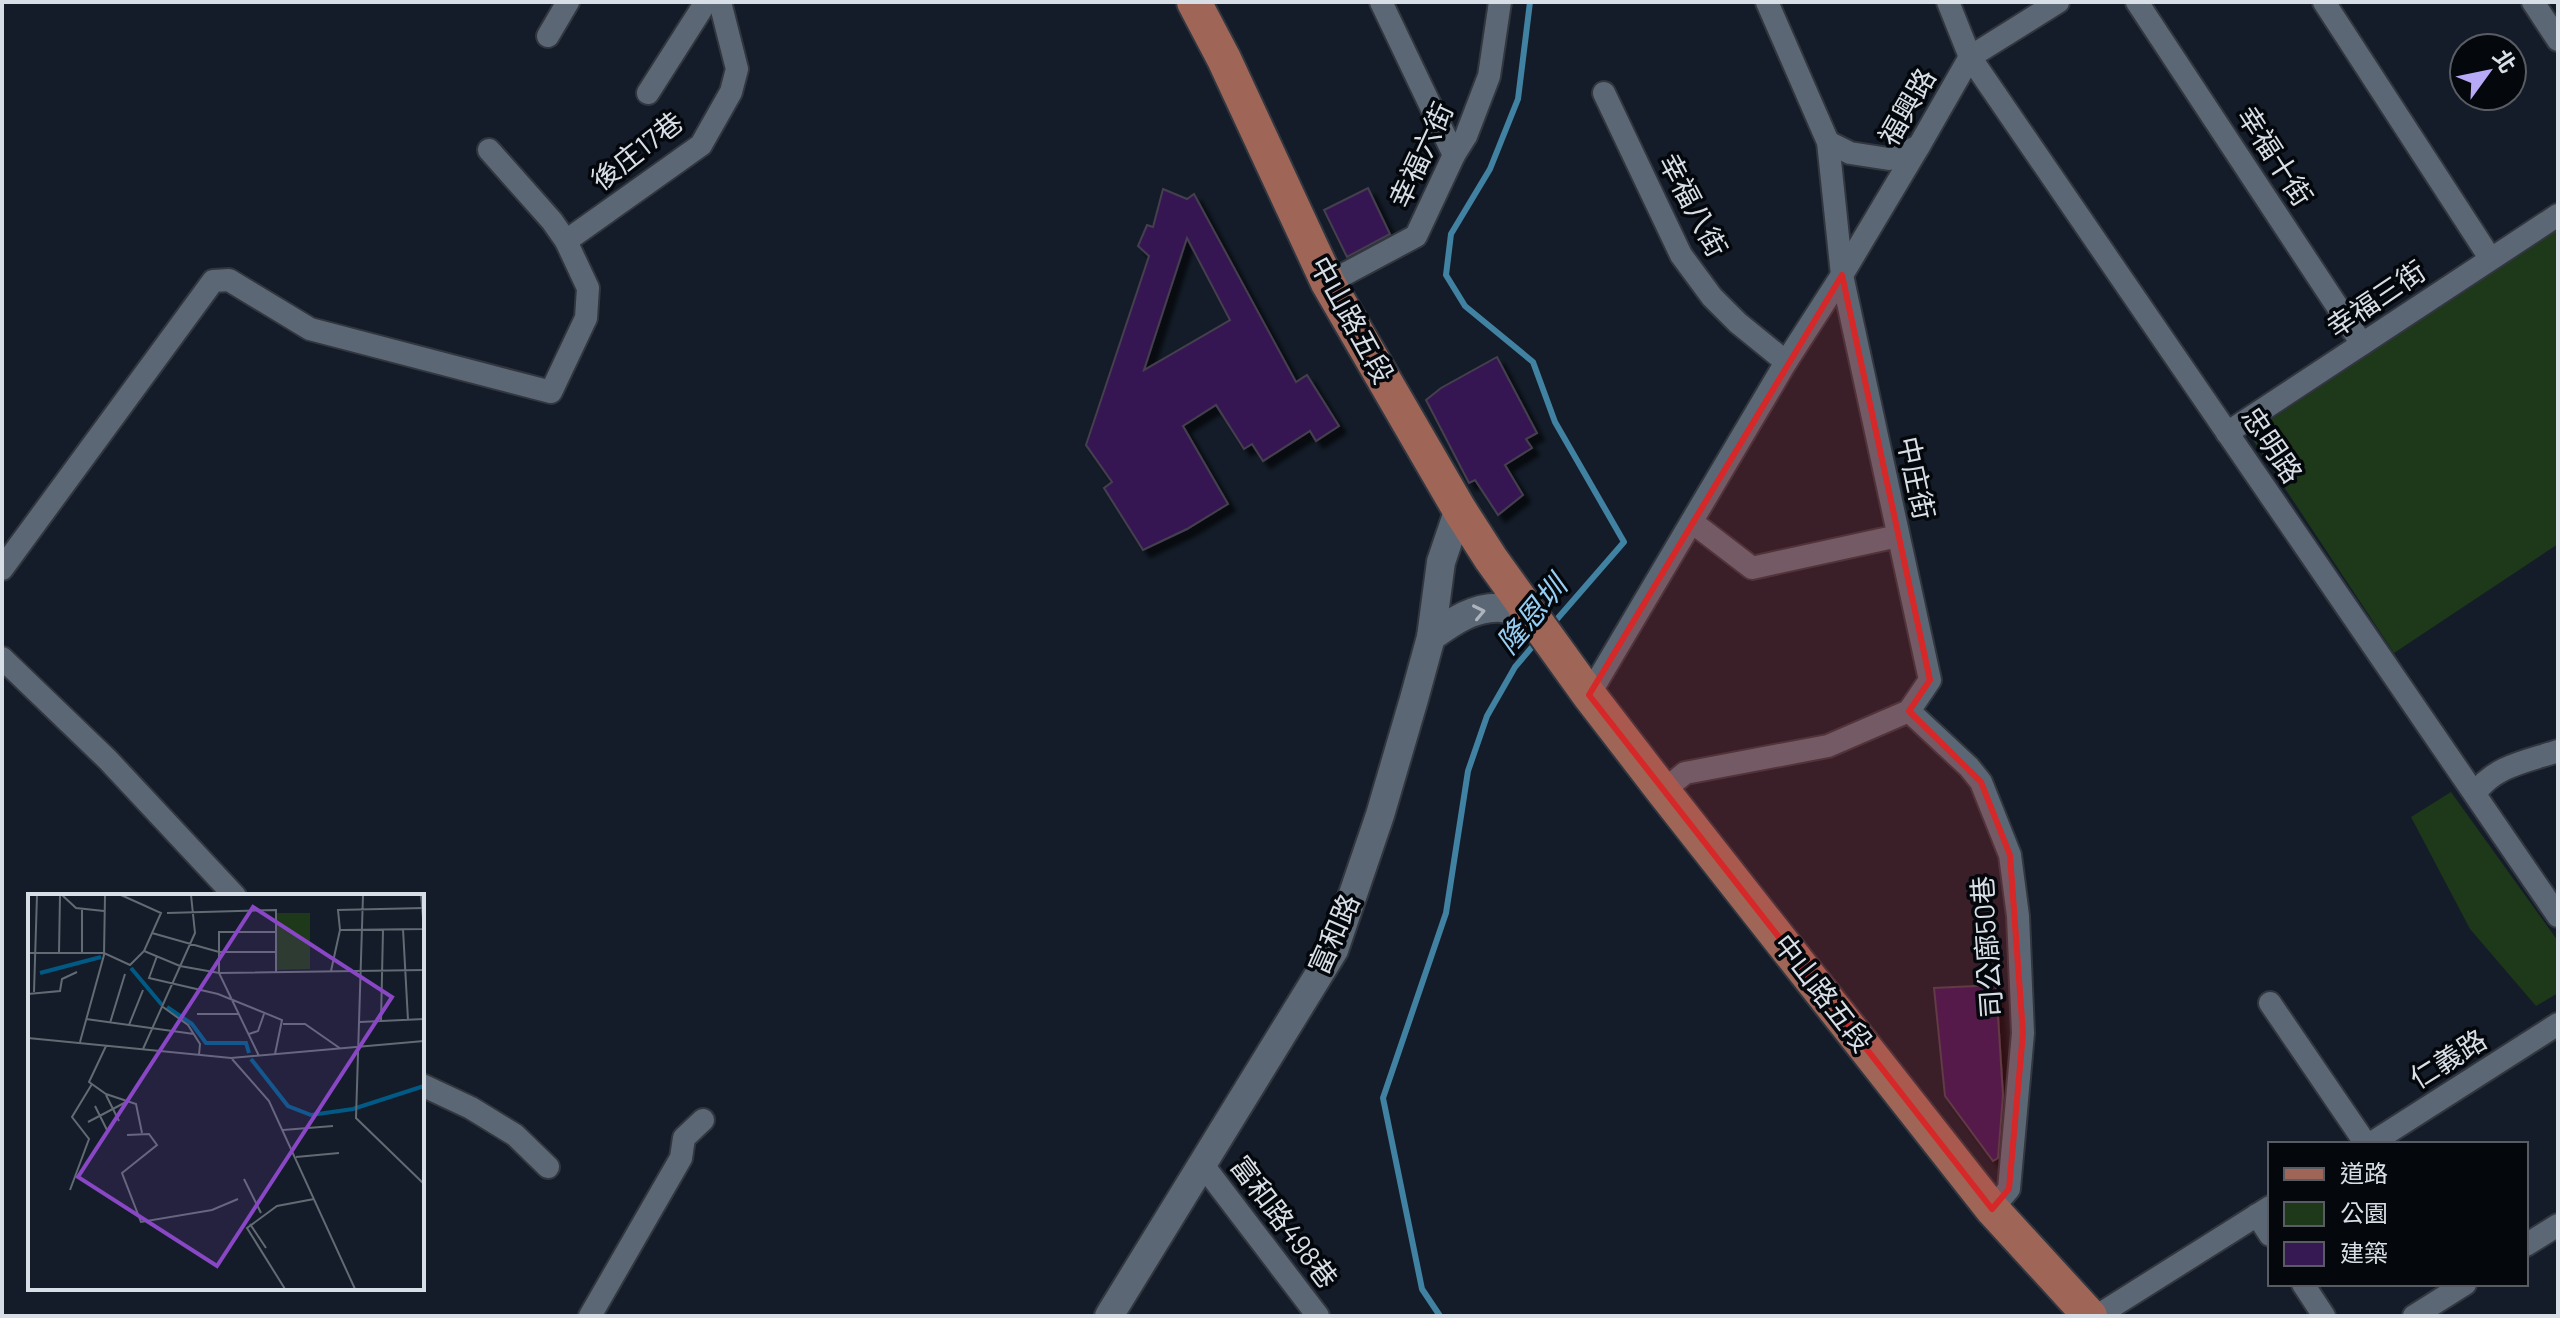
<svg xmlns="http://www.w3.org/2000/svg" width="2560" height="1318" viewBox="0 0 2560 1318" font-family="Barlow,'Noto Sans TC',sans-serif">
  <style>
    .green { fill: #1e3919 }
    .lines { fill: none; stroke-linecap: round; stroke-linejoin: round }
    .stream { stroke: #4182a2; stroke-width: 6 }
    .building { fill: #361952; stroke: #453f4e; stroke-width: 2; fill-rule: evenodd; filter: url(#shadow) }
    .minor-casing { stroke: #31363f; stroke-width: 26 }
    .tertiary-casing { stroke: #31363f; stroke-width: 32 }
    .primary-casing { stroke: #31363f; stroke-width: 38 }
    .minor { stroke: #5c6775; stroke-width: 22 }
    .tertiary { stroke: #5c6775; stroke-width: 28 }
    .primary { stroke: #9f6658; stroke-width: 34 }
    .oneway { stroke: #adb4be }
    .marked { fill: #d62828; fill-opacity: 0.2; stroke: #d62828; stroke-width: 6; stroke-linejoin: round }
    .labels { text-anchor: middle; stroke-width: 7; stroke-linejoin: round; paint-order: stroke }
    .street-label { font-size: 28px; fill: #d8dee6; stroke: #04070b }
    .water-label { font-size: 30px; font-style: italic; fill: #96cdf3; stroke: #04070b }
    .inset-river { fill: none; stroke: #005a85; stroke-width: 4 }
    .inset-road { fill: none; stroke: #626a74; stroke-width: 2 }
    .view { fill: #8947c5; fill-opacity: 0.15; stroke: #8947c5; stroke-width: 4 }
    .inset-edge { fill: none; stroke: #d8dee6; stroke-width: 4 }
  </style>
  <defs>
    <filter id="shadow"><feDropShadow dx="7" dy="7" stdDeviation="2" flood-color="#0009"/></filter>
  </defs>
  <rect width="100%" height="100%" fill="#131c28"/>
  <g class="green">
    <path d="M2558 229V544L2394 653 2249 434Z"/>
    <path d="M2451 792 2558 941V993L2536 1006 2470 929 2411 817Z"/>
  </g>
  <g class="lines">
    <g class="stream">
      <path d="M1530 2 1518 99 1490 169 1451 234 1446 275 1465 306 1533 362 1555 422 1624 542 1551 626"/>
      <path d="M1440 1316 1422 1289 1383 1098 1446 913 1468 771 1487 716 1515 667 1538 640"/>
    </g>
  </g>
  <g class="building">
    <path d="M1368 188 1390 234 1347 257 1324 210Z"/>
    <path d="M1163 189 1187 199 1194 194 1296 382 1307 375 1339 426 1316 441 1310 431 1263 461 1252 444 1244 449 1216 405 1183 426 1228 504 1187 529 1143 550 1104 488 1112 482 1086 445 1149 256 1138 246 1147 225 1153 227ZM1187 238 1230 320 1144 370Z"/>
    <path d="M1497 357 1537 433 1526 439 1532 448 1505 465 1523 495 1498 515 1475 480 1469 483 1426 400 1441 388Z"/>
    <path d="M1996 985 2003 1095 1998 1158 1993 1161 1945 1096 1934 988Z"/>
  </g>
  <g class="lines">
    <defs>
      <g id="minor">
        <path d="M1381 2 1454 155"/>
        <path d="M1948 2 1970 57 2558 916"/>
        <path d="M2137 2 2362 344"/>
        <path d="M2324 2 2490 258"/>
        <path d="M2533 2 2558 40"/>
        <path d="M548 36 568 2"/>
        <path d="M648 93 704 5"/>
        <path d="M1604 93 1681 255 1712 297 1738 323 1786 362"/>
        <path d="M1828 142 1850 153 1889 159 1919 146"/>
        <path d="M566 241 701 145 731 92 737 69 720 2"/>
        <path d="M1328 283 1416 236 1454 155 1466 136 1489 76 1500 2"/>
        <path d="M2227 433 2558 215"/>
        <path d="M1692 522 1752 568 1898 536"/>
        <path d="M2 569 213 281 229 280 310 329 551 392 586 318 588 288 566 241 552 221 489 150"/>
        <path d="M2 658 108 760 235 896"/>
        <path d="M1589 695 1786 362 1842 275 1919 146 1970 57 2058 2"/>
        <path d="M1909 711 1969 767 1981 782 2010 855 2018 916 2023 1033 2009 1189 1992 1209"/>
        <path d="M1663 791 1685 773 1828 746 1909 711 1930 680 1842 275 1828 142 1767 2"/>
        <path d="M2475 794C2493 766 2528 761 2558 751"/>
        <path d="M2270 1003 2366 1144"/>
        <path d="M422 1085 471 1108 515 1135 548 1167"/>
        <path d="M2370 1144 2558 1024"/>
        <path d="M1203 1165 1318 1316"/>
        <path d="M2257 1215 2270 1235"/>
        <path d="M2526 1245 2558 1225"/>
        <path d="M2303 1284 2324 1316"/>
        <path d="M590 1316 681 1158 684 1138 703 1120"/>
        <path d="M2097 1316 2270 1207"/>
        <path d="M2414 1316 2465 1284"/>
      </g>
      <g id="tertiary">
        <path d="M1431 637C1452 622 1474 606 1502 608 1512 609 1524 615 1533 618"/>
        <path d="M1109 1316 1334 950 1380 815 1414 699 1431 637 1441 562 1459 509"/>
      </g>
      <path id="primary" d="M1194 2 1224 59 1328 283 1459 509 1491 559 1589 695 1663 791 1992 1209 2090 1316"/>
    </defs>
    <use href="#minor" class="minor-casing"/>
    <use href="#tertiary" class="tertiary-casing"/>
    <use href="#primary" class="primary-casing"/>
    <use href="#minor" class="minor"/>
    <use href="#tertiary" class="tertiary"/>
    <use href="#primary" class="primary"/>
  </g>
  <defs><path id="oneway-chevron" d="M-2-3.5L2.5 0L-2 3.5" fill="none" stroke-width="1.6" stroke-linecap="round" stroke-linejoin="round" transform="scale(2)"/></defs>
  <use class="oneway" href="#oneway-chevron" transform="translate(1479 612) rotate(-12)"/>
  <path class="marked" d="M1842 275 1930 680 1909 711 1981 782 2010 855 2023 1033 2009 1189 1992 1209 1589 695Z"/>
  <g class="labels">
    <g class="street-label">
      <text transform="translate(1907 107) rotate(-60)" y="10">福興路</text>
      <text transform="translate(637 151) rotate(-38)" y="10">後庄17巷</text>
      <text transform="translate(1421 155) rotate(-65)" y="10">幸福六街</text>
      <text transform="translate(2275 156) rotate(57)" y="10">幸福十街</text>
      <text transform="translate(1693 205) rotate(62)" y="10">幸福八街</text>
      <text transform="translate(2376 299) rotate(-34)" y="10">幸福三街</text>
      <text transform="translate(1352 320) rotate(61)" y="10">中山路五段</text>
      <text transform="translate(2272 445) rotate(56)" y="10">忠明路</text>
      <text transform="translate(1916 478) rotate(78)" y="10">中庄街</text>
      <text transform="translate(1334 934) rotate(-66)" y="10">富和路</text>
      <text transform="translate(1987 947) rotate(-94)" y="10">司公廍50巷</text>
      <text transform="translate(1823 993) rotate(52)" y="10">中山路五段</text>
      <text transform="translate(2448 1059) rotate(-32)" y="10">仁義路</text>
      <text transform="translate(1284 1222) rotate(53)" y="10">富和路498巷</text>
    </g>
    <g class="water-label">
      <text transform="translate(1532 615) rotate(-50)" y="10">隆恩圳</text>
    </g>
  </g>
  <g transform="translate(28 894)">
    <rect width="396" height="396" fill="#131c28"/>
    <path d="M249 19H282V75L249 76Z" fill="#1e3919"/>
    <path class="inset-river" d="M103 74 134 111M12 79 73 63M139 113 164 130 178 149H218L221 159M223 165 260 212 283 221 325 215 396 192"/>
    <path class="inset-road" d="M34 1 48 14 76 17M93 1 133 19 116 57 152 72 191 79 396 76M335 1 328 224 396 290M139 19 248 16V78M375 35 380 126M312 36 396 35 393 1M124 39 191 58H248M0 59H76L102 71 116 57M31 59 32 1M54 59V16M129 62 121 84 190 100 254 126 247 160M303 77 312 36 310 16 396 14M6 98 9 1M0 100 32 97 34 85 49 78M135 113 160 131 172 150 171 161M169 120H210M58 125 166 140M332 128 396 125M353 128 355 36M82 129 97 80M255 130H277L313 155M101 131 115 96M221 140 230 137 236 120M0 144 203 164 396 147M52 148 76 61 77 1M78 152 61 188 78 200 108 210 114 239M115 155 167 39 163 1M231 162 191 79V38H247M204 165 241 207 327 395M78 201 91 227M67 212 79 236M60 228 100 207M255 236 305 232M99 241 121 240 129 251 94 279 113 328 184 316 210 305M268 263 311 259M216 285 233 319M42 296 61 245 44 223 64 190M222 330 238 354M257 395 219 334 249 312 286 305"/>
    <path class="view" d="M225 13 364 103 189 372 50 283Z"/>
    <rect width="396" height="396" class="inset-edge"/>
  </g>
  <rect width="2560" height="1318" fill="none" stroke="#d8dee6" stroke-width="8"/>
  <rect x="2268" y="1142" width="260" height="144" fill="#04070b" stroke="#595d63" stroke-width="2"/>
  <rect x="2284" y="1168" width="40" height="12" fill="#9f6658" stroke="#595d63" stroke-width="2"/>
  <text x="2340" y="1182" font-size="24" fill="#d8dee6">道路</text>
  <rect x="2284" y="1202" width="40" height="24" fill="#1e3919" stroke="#595d63" stroke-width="2"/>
  <text x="2340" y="1222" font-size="24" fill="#d8dee6">公園</text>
  <rect x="2284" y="1242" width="40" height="24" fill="#361952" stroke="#595d63" stroke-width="2"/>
  <text x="2340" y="1262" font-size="24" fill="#d8dee6">建築</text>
  <g transform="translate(2488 72) rotate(57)"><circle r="38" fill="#04070b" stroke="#595d63" stroke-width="2"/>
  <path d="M0-6L14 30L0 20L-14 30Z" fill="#b9aaf7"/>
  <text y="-12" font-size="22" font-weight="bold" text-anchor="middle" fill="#d8dee6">北</text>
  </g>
</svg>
